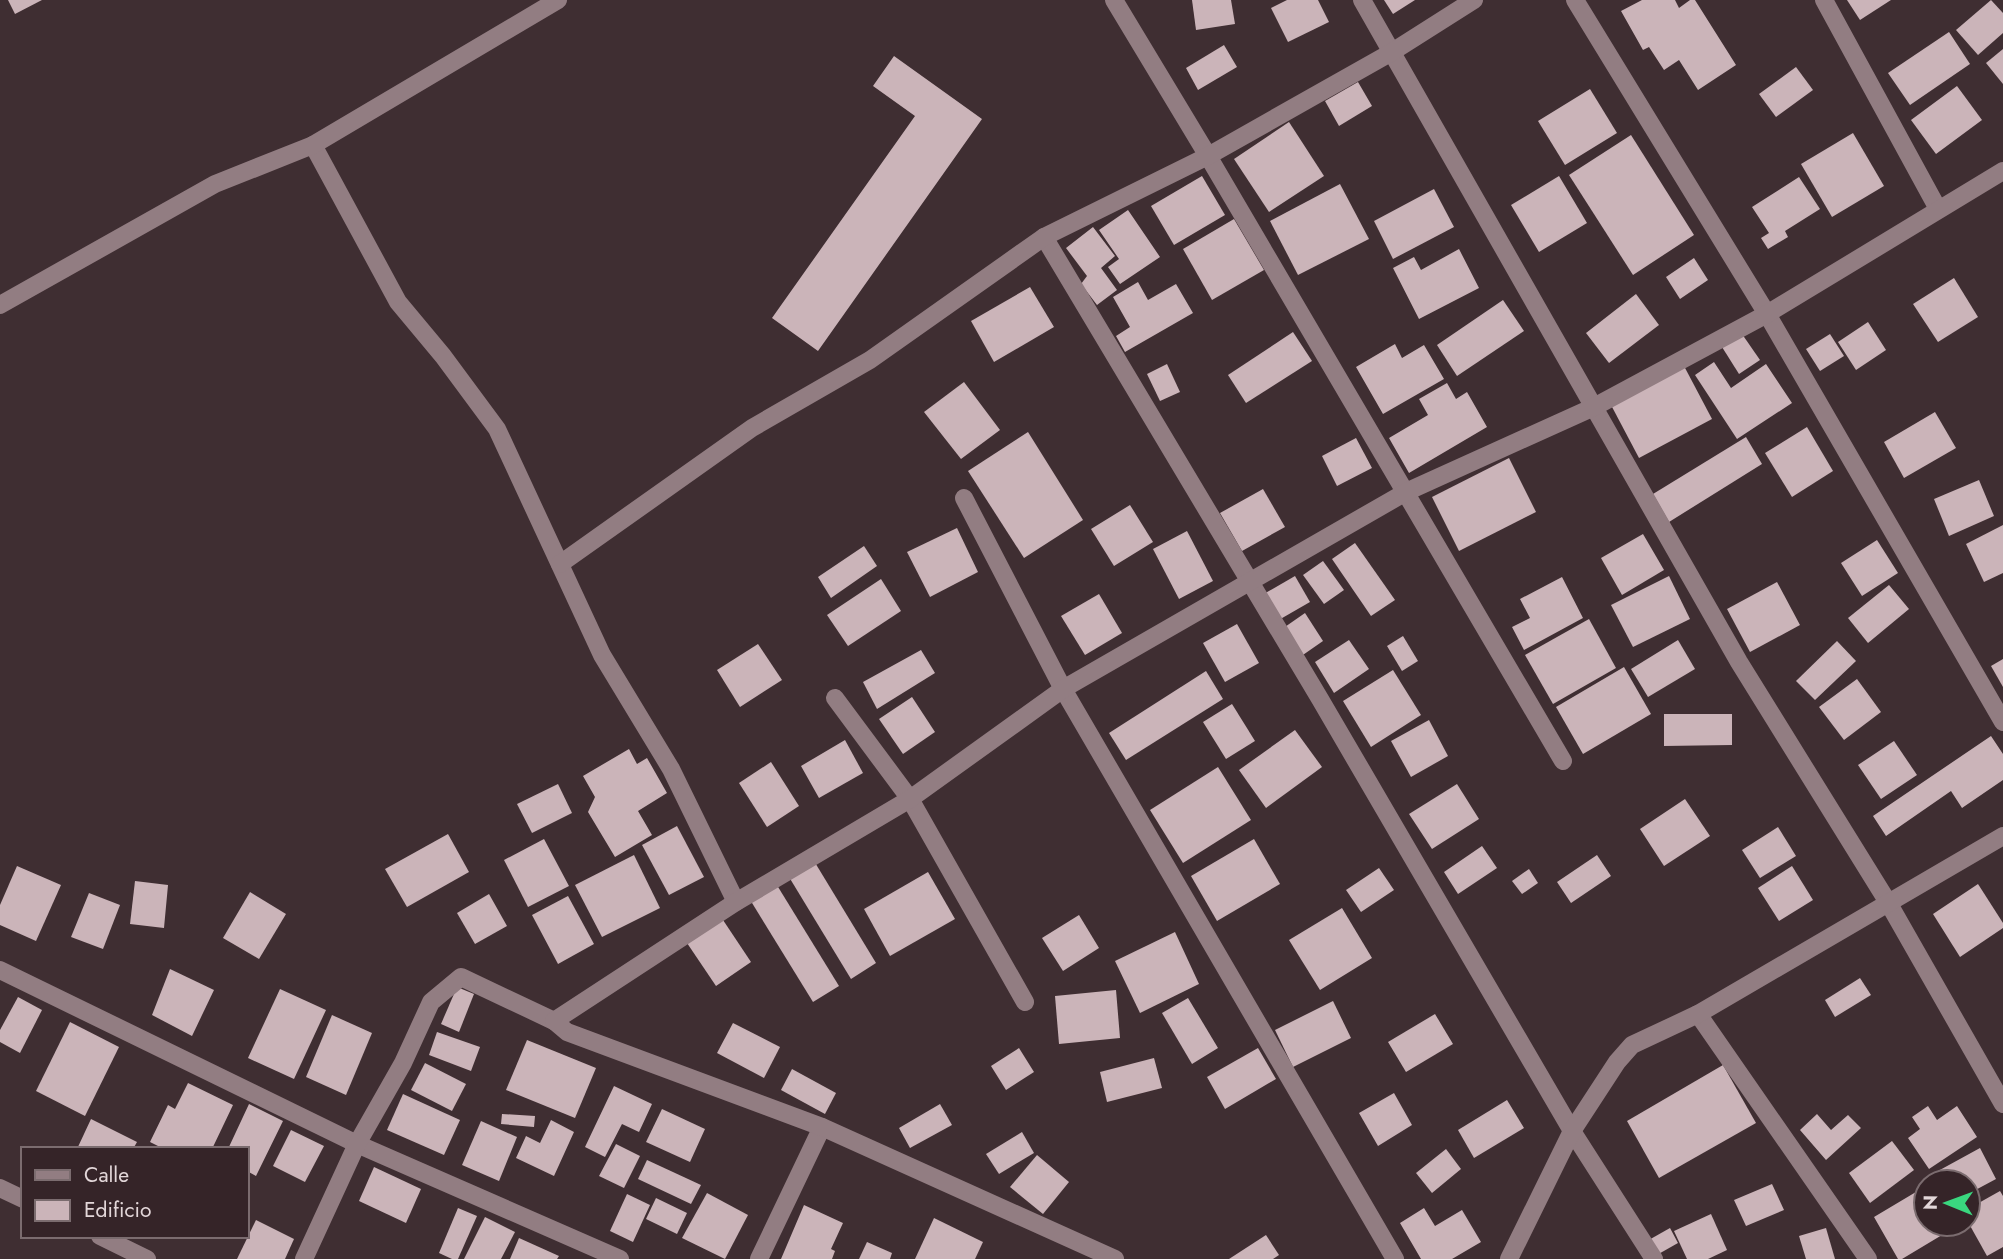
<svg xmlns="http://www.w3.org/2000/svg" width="2003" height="1259" viewBox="0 0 2003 1259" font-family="Jost,sans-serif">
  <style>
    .building { fill: #cbb4b9 }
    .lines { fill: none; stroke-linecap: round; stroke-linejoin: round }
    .street { stroke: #927d82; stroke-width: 18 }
  </style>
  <rect width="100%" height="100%" fill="#3f2e32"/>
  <g class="building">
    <path d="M8 0H42L15 14Z"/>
    <path d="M1192 0H1231L1235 24 1196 30Z"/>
    <path d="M1287 0H1318L1329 22 1288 42 1271 8Z"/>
    <path d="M1384 0H1415L1393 14Z"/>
    <path d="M1642 0H1675L1679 8 1690 0H1695L1736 65 1698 90 1679 60 1664 70 1649 47 1643 50 1621 11Z"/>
    <path d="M1847 0H1891L1860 20Z"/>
    <path d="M1991 0 2003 13V33L1978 55 1956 30Z"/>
    <path d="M1949 32 1970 64 1910 105 1888 73Z"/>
    <path d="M1224 45 1237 67 1198 90 1186 68Z"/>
    <path d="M2003 49V84L1986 63Z"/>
    <path d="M894 56 982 119 818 351 772 318 915 116 873 86Z"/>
    <path d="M1796 67 1813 90 1776 117 1759 94Z"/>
    <path d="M1358 82 1372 106 1339 126 1325 101Z"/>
    <path d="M1957 86 1982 120 1936 154 1911 120Z"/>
    <path d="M1590 89 1617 133 1565 165 1538 121Z"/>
    <path d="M1289 122 1324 176 1269 212 1234 159Z"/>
    <path d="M1853 133 1884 186 1832 217 1801 164Z"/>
    <path d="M1631 135 1694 235 1633 275 1569 175Z"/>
    <path d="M1202 176 1225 215 1174 245 1151 206Z"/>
    <path d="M1559 176 1587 223 1539 252 1511 205Z"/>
    <path d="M1799 177 1820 209 1785 231 1788 237 1768 249 1761 238 1769 233 1752 207Z"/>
    <path d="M1340 184 1369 239 1298 275 1270 221Z"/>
    <path d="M1434 189 1454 227 1393 259 1374 221Z"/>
    <path d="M1128 210 1160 257 1120 284 1108 267 1119 259 1099 230Z"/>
    <path d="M1234 219 1264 270 1212 300 1183 249Z"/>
    <path d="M1093 227 1115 256 1101 268 1117 290 1097 305 1081 284 1087 276 1066 248Z"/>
    <path d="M1459 249 1479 288 1419 319 1393 268 1414 257 1421 270Z"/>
    <path d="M1694 258 1708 280 1680 299 1666 277Z"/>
    <path d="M1954 278 1978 317 1938 342 1913 304Z"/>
    <path d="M1138 282 1148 300 1176 284 1193 313 1125 352 1116 336 1130 327 1113 297Z"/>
    <path d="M1030 287 1054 327 994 362 971 321Z"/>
    <path d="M1636 294 1659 325 1609 363 1586 333Z"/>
    <path d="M1503 300 1524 331 1457 376 1437 345Z"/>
    <path d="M1868 322 1886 350 1856 370 1838 342Z"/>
    <path d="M1293 332 1312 361 1246 403 1228 375Z"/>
    <path d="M1742 334 1760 360 1739 374 1722 347Z"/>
    <path d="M1830 334 1844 356 1820 371 1806 349Z"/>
    <path d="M1395 344 1402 358 1424 345 1444 379 1383 414 1356 367Z"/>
    <path d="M1714 362 1731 388 1766 364 1792 403 1737 439 1695 375Z"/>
    <path d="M1167 364 1180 392 1160 401 1147 374Z"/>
    <path d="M1684 366 1712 419 1639 458 1611 405Z"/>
    <path d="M964 382 1000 430 961 459 924 412Z"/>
    <path d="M1447 383 1456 399 1467 392 1487 427 1409 473 1389 438 1428 415 1419 399Z"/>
    <path d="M1935 412 1956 448 1904 478 1884 442Z"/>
    <path d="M1807 427 1833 471 1792 497 1765 453Z"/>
    <path d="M1028 432 1083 520 1024 558 968 471Z"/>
    <path d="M1746 437 1762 464 1669 522 1653 494Z"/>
    <path d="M1356 438 1372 468 1337 486 1322 456Z"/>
    <path d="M1509 458 1536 512 1459 551 1432 497Z"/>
    <path d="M1979 480 1994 516 1949 536 1934 499Z"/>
    <path d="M1263 489 1285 527 1242 551 1220 513Z"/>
    <path d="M1130 505 1153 542 1114 566 1091 529Z"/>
    <path d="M2003 525V573L1984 582 1966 544Z"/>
    <path d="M957 528 978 572 930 597 907 552Z"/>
    <path d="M1187 531 1213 581 1179 599 1153 549Z"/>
    <path d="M1643 534 1664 570 1622 595 1601 558Z"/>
    <path d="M1877 540 1898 573 1862 596 1841 563Z"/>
    <path d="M1355 543 1395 600 1371 616 1332 559Z"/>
    <path d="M864 546 877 566 831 598 818 577Z"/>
    <path d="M1323 561 1344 590 1324 604 1303 575Z"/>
    <path d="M1295 576 1310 602 1277 621 1262 595Z"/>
    <path d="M1669 576 1690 619 1633 647 1611 605Z"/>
    <path d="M1562 577 1583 618 1524 650 1512 627 1530 618 1520 599Z"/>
    <path d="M881 579 901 611 848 646 827 615Z"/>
    <path d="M1777 582 1800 625 1750 652 1727 609Z"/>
    <path d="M1889 585 1909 609 1868 643 1848 618Z"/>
    <path d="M1099 594 1122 633 1085 655 1061 616Z"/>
    <path d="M1305 613 1323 641 1300 657 1282 629Z"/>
    <path d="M1589 619 1616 668 1553 704 1525 655Z"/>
    <path d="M1237 624 1259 663 1225 682 1203 643Z"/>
    <path d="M1403 636 1418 661 1402 671 1387 646Z"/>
    <path d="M1349 640 1369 669 1334 693 1315 662Z"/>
    <path d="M1678 640 1695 669 1648 697 1631 669Z"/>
    <path d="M1837 641 1856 661 1815 700 1796 681Z"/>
    <path d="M758 644 782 680 740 707 717 670Z"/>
    <path d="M921 650 935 673 877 709 863 682Z"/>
    <path d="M2003 659V687L1991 666Z"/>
    <path d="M1624 667 1651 714 1583 754 1556 707Z"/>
    <path d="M1393 670 1421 715 1371 747 1343 701Z"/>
    <path d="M1206 671 1223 699 1126 760 1109 733Z"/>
    <path d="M1857 679 1881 712 1844 740 1819 707Z"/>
    <path d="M912 697 935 732 903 754 879 719Z"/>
    <path d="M1232 704 1255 741 1226 759 1203 722Z"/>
    <path d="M1664 714H1732V745L1664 746Z"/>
    <path d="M1429 720 1448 756 1411 777 1391 741Z"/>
    <path d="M1295 730 1322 767 1266 808 1239 770Z"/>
    <path d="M1991 736 2003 754V780L1962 808 1951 791 1886 836 1873 816Z"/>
    <path d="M845 740 863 773 819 798 801 766Z"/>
    <path d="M1894 741 1917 775 1881 799 1858 765Z"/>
    <path d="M629 749 637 764 647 758 667 793 638 811 652 835 615 857 588 812 595 797 583 776Z"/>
    <path d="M771 762 799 806 767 827 739 783Z"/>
    <path d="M1218 767 1251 820 1183 863 1150 810Z"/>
    <path d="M558 784 572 813 532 833 517 804Z"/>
    <path d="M1457 784 1479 819 1432 849 1409 814Z"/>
    <path d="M1685 799 1710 836 1664 866 1640 829Z"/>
    <path d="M677 826 704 877 669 895 642 845Z"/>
    <path d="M1778 827 1796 856 1760 878 1742 850Z"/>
    <path d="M448 834 469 872 407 907 385 869Z"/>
    <path d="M544 839 569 886 528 907 504 860Z"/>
    <path d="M1254 839 1280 884 1217 921 1191 876Z"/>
    <path d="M1482 846 1497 868 1458 894 1444 872Z"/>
    <path d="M634 855 660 908 602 937 575 885Z"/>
    <path d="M1597 855 1611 876 1571 903 1557 882Z"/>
    <path d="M814 861 876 963 851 979 789 877Z"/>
    <path d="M17 866 61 885 36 941 0 925V905Z"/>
    <path d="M1792 866 1813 900 1779 921 1758 888Z"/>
    <path d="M1379 868 1394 890 1361 912 1346 890Z"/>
    <path d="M1529 869 1538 883 1522 894 1512 881Z"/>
    <path d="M928 872 955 919 890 956 864 909Z"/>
    <path d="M135 881 168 885 164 928 130 924Z"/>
    <path d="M775 882 839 986 813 1002 749 898Z"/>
    <path d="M1978 884 2003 923V928L1960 957 1933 914Z"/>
    <path d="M250 892 286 914 259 959 223 938Z"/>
    <path d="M89 893 120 905 103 949 71 937Z"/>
    <path d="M489 894 507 926 475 944 457 913Z"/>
    <path d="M568 896 594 944 558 964 532 915Z"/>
    <path d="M1342 908 1372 958 1320 990 1289 940Z"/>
    <path d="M1079 915 1099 948 1063 971 1042 938Z"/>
    <path d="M723 920 751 962 716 986 687 943Z"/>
    <path d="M1175 932 1199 984 1140 1013 1115 961Z"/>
    <path d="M170 969 214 990 192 1036 152 1015Z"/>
    <path d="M1860 978 1871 995 1835 1017 1825 1000Z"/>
    <path d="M457 987 474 994 459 1032 441 1024Z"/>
    <path d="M280 989 326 1010 294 1079 248 1058Z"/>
    <path d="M1116 990 1120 1038 1059 1044 1055 996Z"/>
    <path d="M18 997 42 1010 20 1053 0 1042V1030Z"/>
    <path d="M1188 998 1218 1048 1192 1064 1162 1013Z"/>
    <path d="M1333 1001 1351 1038 1293 1067 1275 1030Z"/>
    <path d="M1435 1014 1453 1044 1406 1072 1388 1042Z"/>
    <path d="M332 1015 372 1033 346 1095 306 1077Z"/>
    <path d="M70 1022 119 1047 85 1116 36 1091Z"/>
    <path d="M733 1023 780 1047 764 1078 717 1053Z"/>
    <path d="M437 1032 480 1047 471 1071 429 1055Z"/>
    <path d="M527 1040 596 1068 575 1118 506 1090Z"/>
    <path d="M1019 1048 1034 1072 1006 1090 991 1066Z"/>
    <path d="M1258 1048 1276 1079 1225 1109 1207 1077Z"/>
    <path d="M1154 1058 1162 1088 1107 1102 1100 1072Z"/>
    <path d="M425 1063 466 1084 452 1111 411 1090Z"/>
    <path d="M1723 1065 1756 1123 1659 1178 1627 1121Z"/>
    <path d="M792 1069 836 1093 825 1114 781 1090Z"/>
    <path d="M188 1083 233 1105 212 1149H164L150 1142 168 1105 175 1109Z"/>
    <path d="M614 1086 652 1104 639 1132 622 1124 605 1157 585 1147Z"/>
    <path d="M1394 1093 1412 1125 1378 1146 1359 1113Z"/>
    <path d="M403 1094 460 1120 444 1155 387 1130Z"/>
    <path d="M1507 1100 1524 1128 1474 1158 1458 1130Z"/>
    <path d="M249 1104 283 1121 256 1176 247 1171V1149H228Z"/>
    <path d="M940 1104 952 1125 910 1148 899 1128Z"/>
    <path d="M1928 1106 1937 1120 1957 1106 1977 1137 1929 1169 1908 1138 1920 1129 1912 1117Z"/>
    <path d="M662 1109 705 1129 690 1162 646 1142Z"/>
    <path d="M502 1114 535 1116 534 1127 501 1124Z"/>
    <path d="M1817 1114 1831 1130 1848 1115 1861 1128 1826 1160 1800 1130Z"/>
    <path d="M91 1119 137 1142 133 1149H77Z"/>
    <path d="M551 1120 574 1132 554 1176 516 1158 526 1136 540 1143Z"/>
    <path d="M481 1121 517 1137 499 1181 462 1165Z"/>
    <path d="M291 1130 324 1146 305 1182 273 1166Z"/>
    <path d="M1022 1132 1034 1153 999 1174 986 1154Z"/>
    <path d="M1892 1141 1914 1170 1870 1203 1849 1173Z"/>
    <path d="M616 1144 640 1156 624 1188 599 1176Z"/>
    <path d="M1980 1148 1996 1179 1968 1194V1182H1943L1938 1171Z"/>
    <path d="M1446 1149 1461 1169 1432 1193 1416 1173Z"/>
    <path d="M1037 1155 1069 1182 1043 1214 1010 1187Z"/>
    <path d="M647 1160 701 1185 691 1204 638 1179Z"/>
    <path d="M374 1167 421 1189 406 1223 359 1201Z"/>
    <path d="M1772 1184 1784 1210 1746 1226 1734 1200Z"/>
    <path d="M1926 1186V1224H1956L1957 1226 1902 1259H1898L1874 1217Z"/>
    <path d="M2000 1191 2003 1196V1247L1987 1256 1968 1222V1209Z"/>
    <path d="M707 1193 748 1215 725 1259 682 1238Z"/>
    <path d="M627 1194 650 1205 633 1242 610 1231Z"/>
    <path d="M656 1198 687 1213 677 1234 646 1219Z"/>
    <path d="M804 1205 843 1223 831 1249 835 1251 832 1259H781Z"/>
    <path d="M458 1208 477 1216 458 1259H452L439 1253Z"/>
    <path d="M1424 1208 1435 1226 1462 1210 1481 1242 1452 1259H1421L1400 1223Z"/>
    <path d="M1711 1214 1727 1250 1708 1259H1687L1674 1231Z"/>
    <path d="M485 1217 515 1232 501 1259H464Z"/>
    <path d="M934 1218 983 1242 975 1259H915Z"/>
    <path d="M256 1220 294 1239 285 1259H237Z"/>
    <path d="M1670 1228 1678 1243 1655 1256 1647 1241Z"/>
    <path d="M1826 1228 1835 1259H1806L1799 1236Z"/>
    <path d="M1266 1235 1279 1255 1273 1259H1229Z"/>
    <path d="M519 1238 559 1256 557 1259H510Z"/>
    <path d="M867 1242 892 1253 890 1259H859Z"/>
  </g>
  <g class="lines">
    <g class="street">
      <path d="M1114 0 1208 156 1563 761"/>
      <path d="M1362 0 1739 662 1889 904 2003 1104"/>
      <path d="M1575 0 1767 314 2003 722"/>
      <path d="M1824 0 1938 209"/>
      <path d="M313 145 398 302 443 356 497 429 602 655 671 769 736 902"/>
      <path d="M1044 237 1320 699 1572 1131 1654 1259"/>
      <path d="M0 305 215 184 313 145 558 0"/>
      <path d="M964 498 1063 689 1395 1259"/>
      <path d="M560 564 752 428 870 360 1044 237 1208 156 1392 52 1474 0"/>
      <path d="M835 698 910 799 1025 1002"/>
      <path d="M0 970 357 1144 620 1259"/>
      <path d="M1698 1014 1868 1259"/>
      <path d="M0 1188 23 1199"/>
      <path d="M100 1236 147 1259"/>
      <path d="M304 1259 357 1144 403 1063 431 1002 461 977 554 1021"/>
      <path d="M759 1259 822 1127"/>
      <path d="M1115 1259 822 1127 567 1032 554 1021 736 902 910 799 1063 689 1406 492 1594 407 1767 314 2003 171"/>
      <path d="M1509 1259 1572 1131 1617 1062 1632 1045 1698 1014 2003 836"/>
    </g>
  </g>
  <rect x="21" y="1147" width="228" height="91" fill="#352428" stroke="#7b6c6f" stroke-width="2"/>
  <rect x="35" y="1170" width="35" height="10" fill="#927d82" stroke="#7b6c6f" stroke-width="2"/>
  <text x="84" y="1182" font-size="21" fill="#e3d7d9">Calle</text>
  <rect x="35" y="1200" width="35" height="21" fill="#cbb4b9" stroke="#7b6c6f" stroke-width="2"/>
  <text x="84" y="1217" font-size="21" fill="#e3d7d9">Edificio</text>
  <g transform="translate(1947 1203) rotate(271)"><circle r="33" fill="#352428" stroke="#7b6c6f" stroke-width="2"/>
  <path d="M0-5L12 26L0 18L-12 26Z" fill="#3ad77f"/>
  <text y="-10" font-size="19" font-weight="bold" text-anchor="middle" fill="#e3d7d9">N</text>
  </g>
</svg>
